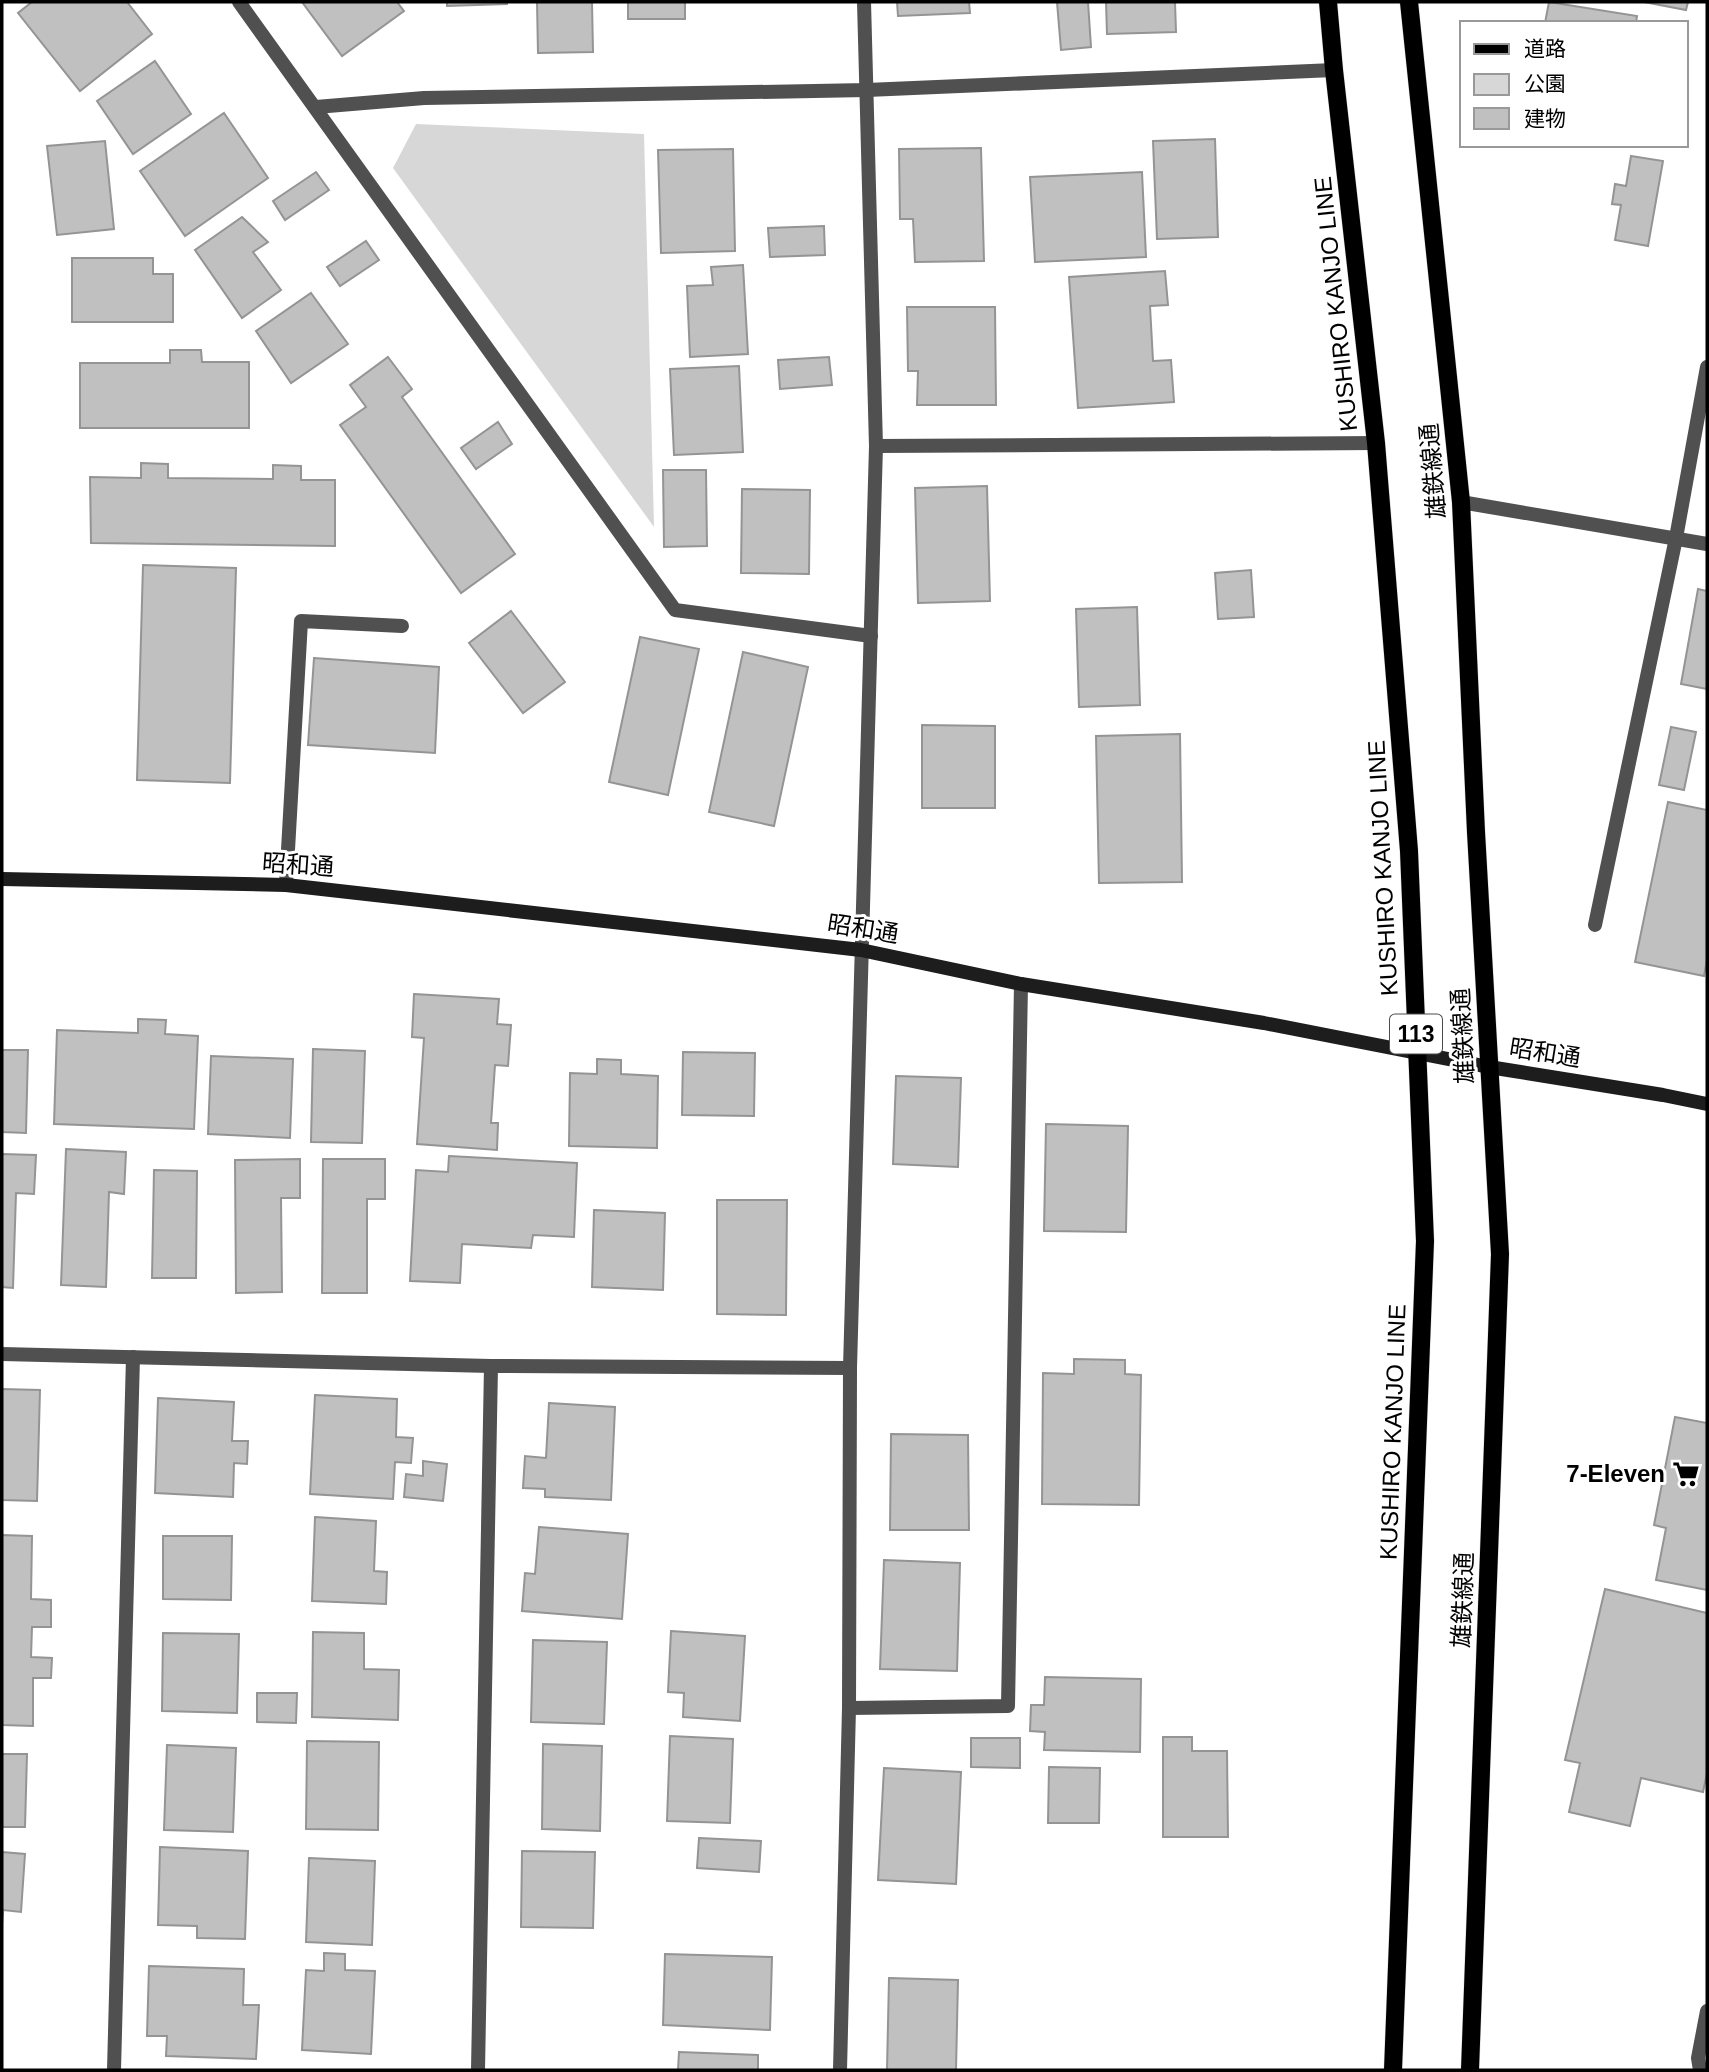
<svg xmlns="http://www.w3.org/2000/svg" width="1709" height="2072" viewBox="0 0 1709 2072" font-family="Helvetica,'Noto Sans JP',sans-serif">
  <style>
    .green { fill: #d7d7d7 }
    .building { fill: #c0c0c0; stroke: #949494; stroke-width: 2 }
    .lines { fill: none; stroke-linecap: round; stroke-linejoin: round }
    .primary-casing { stroke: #dbdbdb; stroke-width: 19 }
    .lane { stroke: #505050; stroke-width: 14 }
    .street { stroke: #505050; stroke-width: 14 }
    .secondary { stroke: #1d1d1d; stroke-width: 14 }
    .primary { stroke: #000; stroke-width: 18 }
    .labels { text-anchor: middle; stroke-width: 6; stroke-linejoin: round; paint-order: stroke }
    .shield { fill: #fff; stroke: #4c4c4c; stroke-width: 2 }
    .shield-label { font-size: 23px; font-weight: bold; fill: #000 }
    .street-label { font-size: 24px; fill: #000; stroke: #fff }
    .poi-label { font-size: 24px; font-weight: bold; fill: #000; stroke: #fff; text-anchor: end }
  </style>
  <rect width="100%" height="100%" fill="#fff"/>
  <path class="green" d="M416 124 644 134 654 527 393 168Z"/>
  <g class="building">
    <path d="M32 2H127L152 34 80 91 18 13Z"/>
    <path d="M302 2H397L404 11 342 56Z"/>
    <path d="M447 2H507V4L447 6Z"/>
    <path d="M537 2H592L593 52 538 53Z"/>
    <rect x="628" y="2" width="57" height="17"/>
    <path d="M897 2H969L970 13 898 16Z"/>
    <path d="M1057 2H1088L1091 47 1061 50Z"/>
    <path d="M1106 2H1175L1176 32 1107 34Z"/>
    <path d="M1549 2 1637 16 1636 23H1545Z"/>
    <path d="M1644 2H1688L1686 10Z"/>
    <path d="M155 61 191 114 133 154 97 101Z"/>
    <path d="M224 113 268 178 185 236 140 171Z"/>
    <path d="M1215 139 1218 237 1157 239 1153 141Z"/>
    <path d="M105 141 114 229 57 235 47 146Z"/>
    <path d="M981 148 984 261 915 262 913 219H900L899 149Z"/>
    <path d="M733 149 735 251 661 253 658 150Z"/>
    <path d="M1631 156 1663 161 1648 246 1615 240 1621 205 1612 204 1615 184 1626 186Z"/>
    <path d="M316 172 329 190 285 220 273 201Z"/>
    <path d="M1142 172 1146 257 1035 262 1030 177Z"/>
    <path d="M242 217 268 242 253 252 281 290 242 318 195 250Z"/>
    <path d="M824 226 825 255 770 257 768 228Z"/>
    <path d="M366 241 379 260 340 286 327 267Z"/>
    <path d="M72 258H153V274H173V322H72Z"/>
    <path d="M743 265 748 354 690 357 687 286 713 285 711 267Z"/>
    <path d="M1165 271 1168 305 1150 306 1153 361 1171 360 1174 402 1078 408 1069 277Z"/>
    <path d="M311 293 348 344 291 383 256 331Z"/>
    <path d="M907 307H995L996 405H917L918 371H908Z"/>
    <path d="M170 350H201L202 362H249V428H80V363H170Z"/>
    <path d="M388 357 412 389 402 397 515 554 461 593 340 425 366 407 350 385Z"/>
    <path d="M829 357 832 385 780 389 778 360Z"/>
    <path d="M739 366 743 452 674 455 670 369Z"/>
    <path d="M498 422 512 444 476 469 461 448Z"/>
    <path d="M141 463 168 464V478L273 479V465L301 466V480H335V546L91 543 90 477 141 478Z"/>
    <path d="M663 470H706L707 546 664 547Z"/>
    <path d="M987 486 990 601 918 603 915 488Z"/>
    <path d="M742 489 810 490 809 574 741 573Z"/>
    <path d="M143 565 236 568 230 783 137 780Z"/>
    <path d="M1251 570 1254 617 1218 619 1215 573Z"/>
    <path d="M1698 589 1707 591V689L1681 684Z"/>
    <path d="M1137 607 1140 705 1079 707 1076 609Z"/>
    <path d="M511 611 565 682 523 713 469 643Z"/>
    <path d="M640 637 699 649 668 795 609 782Z"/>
    <path d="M743 652 808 667 774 826 709 812Z"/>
    <path d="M314 658 439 667 435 753 308 745Z"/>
    <path d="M922 725 995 726V808H922Z"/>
    <path d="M1671 727 1696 732 1684 790 1659 785Z"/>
    <path d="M1180 734 1182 882 1099 883 1096 736Z"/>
    <path d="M1668 802 1707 810V960L1704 976 1635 962Z"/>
    <path d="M414 994 499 999 497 1024 511 1025 508 1066 495 1065 491 1123H498L497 1150 417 1144 424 1038 412 1037Z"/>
    <path d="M138 1019 166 1020 165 1034 198 1036 194 1129 54 1124 57 1030 138 1033Z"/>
    <path d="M313 1049 365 1051 362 1143 311 1142Z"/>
    <path d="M2 1050H28L26 1133 2 1132Z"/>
    <path d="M683 1052 755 1053 754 1116 682 1115Z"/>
    <path d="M211 1056 293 1059 290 1138 208 1134Z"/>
    <path d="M597 1059 621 1060V1074L658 1076 657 1148 569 1146 570 1073 597 1074Z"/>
    <path d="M896 1076 961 1078 958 1167 893 1164Z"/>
    <path d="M1046 1124 1128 1126 1126 1232 1044 1231Z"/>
    <path d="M66 1149 126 1152 124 1194 109 1192 106 1287 61 1285Z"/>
    <path d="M2 1154 36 1155 34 1194 16 1193 13 1288 2 1287Z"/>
    <path d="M449 1156 577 1163 574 1237 533 1235 531 1248 462 1244 460 1283 410 1281 416 1170 448 1172Z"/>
    <path d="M300 1159V1198H281L282 1292 236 1293 235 1160Z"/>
    <path d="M323 1159H385V1199H367V1293H322Z"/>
    <path d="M154 1170 197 1171 196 1278H152Z"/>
    <path d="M717 1200H787L786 1315 717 1314Z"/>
    <path d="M594 1210 665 1213 663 1290 592 1287Z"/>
    <path d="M1074 1359 1125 1360V1374L1141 1375 1139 1505 1042 1504 1043 1373 1074 1374Z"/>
    <path d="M2 1389 40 1390 37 1501 2 1500Z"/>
    <path d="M315 1395 397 1399 396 1437 413 1438 411 1463 395 1462 393 1499 310 1494Z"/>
    <path d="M158 1398 234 1402 232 1441H248L247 1464 234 1463 233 1497 155 1493Z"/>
    <path d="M549 1403 615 1407 611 1500 545 1497V1489L523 1488 525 1456 546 1458Z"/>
    <path d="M1675 1417 1707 1423V1590L1656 1580 1666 1528 1654 1525Z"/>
    <path d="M891 1434 968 1435 969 1530H890Z"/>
    <path d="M423 1461 447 1464 443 1501 404 1497 406 1474 423 1476Z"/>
    <path d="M315 1517 376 1521 374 1571 387 1572 386 1604 312 1601Z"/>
    <path d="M539 1527 628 1534 622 1619 522 1611 525 1573 535 1574Z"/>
    <path d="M2 1535 32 1536 31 1599 51 1600V1627H32L31 1657 52 1658 51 1678H33V1726L2 1725Z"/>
    <path d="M163 1536H232L231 1600 163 1599Z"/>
    <path d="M884 1560 960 1563 957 1671 880 1669Z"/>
    <path d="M1605 1589 1707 1613V1773L1703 1792 1641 1778 1630 1826 1569 1812 1580 1763 1565 1760Z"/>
    <path d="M671 1631 745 1636 740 1721 683 1717 684 1693 668 1692Z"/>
    <path d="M313 1632 364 1633V1669L399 1670 398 1720 312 1717Z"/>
    <path d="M163 1633 239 1634 237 1713 162 1711Z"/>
    <path d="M533 1640 607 1642 604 1724 531 1722Z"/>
    <path d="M1045 1677 1141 1679 1140 1752 1044 1750 1045 1732 1030 1731 1031 1705H1044Z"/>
    <path d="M257 1693H297L296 1723 257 1722Z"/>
    <path d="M670 1736 733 1739 730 1823 667 1821Z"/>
    <path d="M1163 1737H1192V1751H1227L1228 1837H1163Z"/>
    <path d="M971 1738H1020V1768L971 1767Z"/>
    <path d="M307 1741 379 1742 378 1830 306 1829Z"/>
    <path d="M543 1744 602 1746 600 1831 542 1829Z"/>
    <path d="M167 1745 236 1748 233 1832 164 1830Z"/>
    <path d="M2 1754H27L25 1827H2Z"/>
    <path d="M1049 1767 1100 1768 1099 1823H1048Z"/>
    <path d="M884 1768 961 1772 956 1884 878 1880Z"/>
    <path d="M699 1838 761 1841 759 1872 697 1868Z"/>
    <path d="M160 1847 248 1851 245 1939 197 1938V1926L158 1925Z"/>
    <path d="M522 1851 595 1852 593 1928 521 1927Z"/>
    <path d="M2 1852 25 1854 21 1912 3 1910 2 1925Z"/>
    <path d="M309 1858 375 1861 372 1945 306 1942Z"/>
    <path d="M324 1953 345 1954V1970L375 1971 371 2054 302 2050 306 1970 324 1971Z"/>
    <path d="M665 1954 772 1957 770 2030 663 2025Z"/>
    <path d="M149 1966 244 1969 243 2005H259L256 2059 166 2056 167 2036H147Z"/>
    <path d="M889 1978 958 1980 956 2070H887Z"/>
    <path d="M679 2052 758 2055V2070H678Z"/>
  </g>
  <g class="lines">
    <defs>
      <g id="primary">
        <path d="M1328 2 1334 70 1376 443 1409 851 1425 1241 1393 2070"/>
        <path d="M1409 2 1461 502 1476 832 1500 1254 1470 2070"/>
      </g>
    </defs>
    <use href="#primary" class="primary-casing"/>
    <path class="lane" d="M286 885 301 621 402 626"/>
    <g class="street">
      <path d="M239 2 675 610 871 636"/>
      <path d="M316 107 424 98 867 90 1334 70"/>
      <path d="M876 446 1376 443"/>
      <path d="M1461 502 1707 544"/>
      <path d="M1595 925 1676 538 1707 367"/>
      <path d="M2 1354 491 1366 850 1368"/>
      <path d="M849 1708 1008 1706 1021 984"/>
      <path d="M114 2070 133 1357"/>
      <path d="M478 2070 491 1366"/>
      <path d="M840 2070 849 1708 850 1368 876 446 864 2"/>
      <path d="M1700 2070 1698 2058 1707 2011"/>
    </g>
    <path class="secondary" d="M2 879 286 885 861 950 1021 984 1264 1023 1489 1067 1663 1095 1707 1104"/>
    <use href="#primary" class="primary"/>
  </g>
  <defs>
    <symbol id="supermarket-bare" viewBox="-9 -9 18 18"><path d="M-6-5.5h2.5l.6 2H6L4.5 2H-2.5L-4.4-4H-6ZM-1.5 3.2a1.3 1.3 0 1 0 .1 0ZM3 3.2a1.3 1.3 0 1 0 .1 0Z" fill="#000" stroke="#fff" stroke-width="2.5" paint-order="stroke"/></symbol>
  </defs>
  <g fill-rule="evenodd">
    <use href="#supermarket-bare" x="1667" y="1455" width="38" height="38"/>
  </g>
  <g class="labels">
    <rect class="shield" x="1390" y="1014.5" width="52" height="39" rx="5"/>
    <g class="shield-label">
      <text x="1416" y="1042">113</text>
    </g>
    <g class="street-label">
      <text transform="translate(1336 304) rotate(-96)" y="8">KUSHIRO KANJO LINE</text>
      <text transform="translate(1433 471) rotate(-95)" y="8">雄鉄線通</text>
      <text transform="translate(298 865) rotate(4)" y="8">昭和通</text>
      <text transform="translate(1383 868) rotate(-93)" y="8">KUSHIRO KANJO LINE</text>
      <text transform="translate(863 929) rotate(9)" y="8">昭和通</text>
      <text transform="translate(1463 1036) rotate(-93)" y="8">雄鉄線通</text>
      <text transform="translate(1545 1053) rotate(9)" y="8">昭和通</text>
      <text transform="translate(1393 1432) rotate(-88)" y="8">KUSHIRO KANJO LINE</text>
      <text transform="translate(1463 1600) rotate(-88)" y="8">雄鉄線通</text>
    </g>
    <g class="poi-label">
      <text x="1665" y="1482">7-Eleven</text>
    </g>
  </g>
  <rect width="1709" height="2072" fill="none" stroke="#000000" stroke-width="7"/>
  <rect x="1460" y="21" width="228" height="126" fill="#ffffff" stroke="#999999" stroke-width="2"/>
  <rect x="1474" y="44" width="35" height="10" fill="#000000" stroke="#999999" stroke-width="2"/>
  <text x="1524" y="56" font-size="21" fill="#000000">道路</text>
  <rect x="1474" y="74" width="35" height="21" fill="#d7d7d7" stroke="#999999" stroke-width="2"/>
  <text x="1524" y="91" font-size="21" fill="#000000">公園</text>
  <rect x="1474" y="108" width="35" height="21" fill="#c0c0c0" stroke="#999999" stroke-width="2"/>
  <text x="1524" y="126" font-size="21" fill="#000000">建物</text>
</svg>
